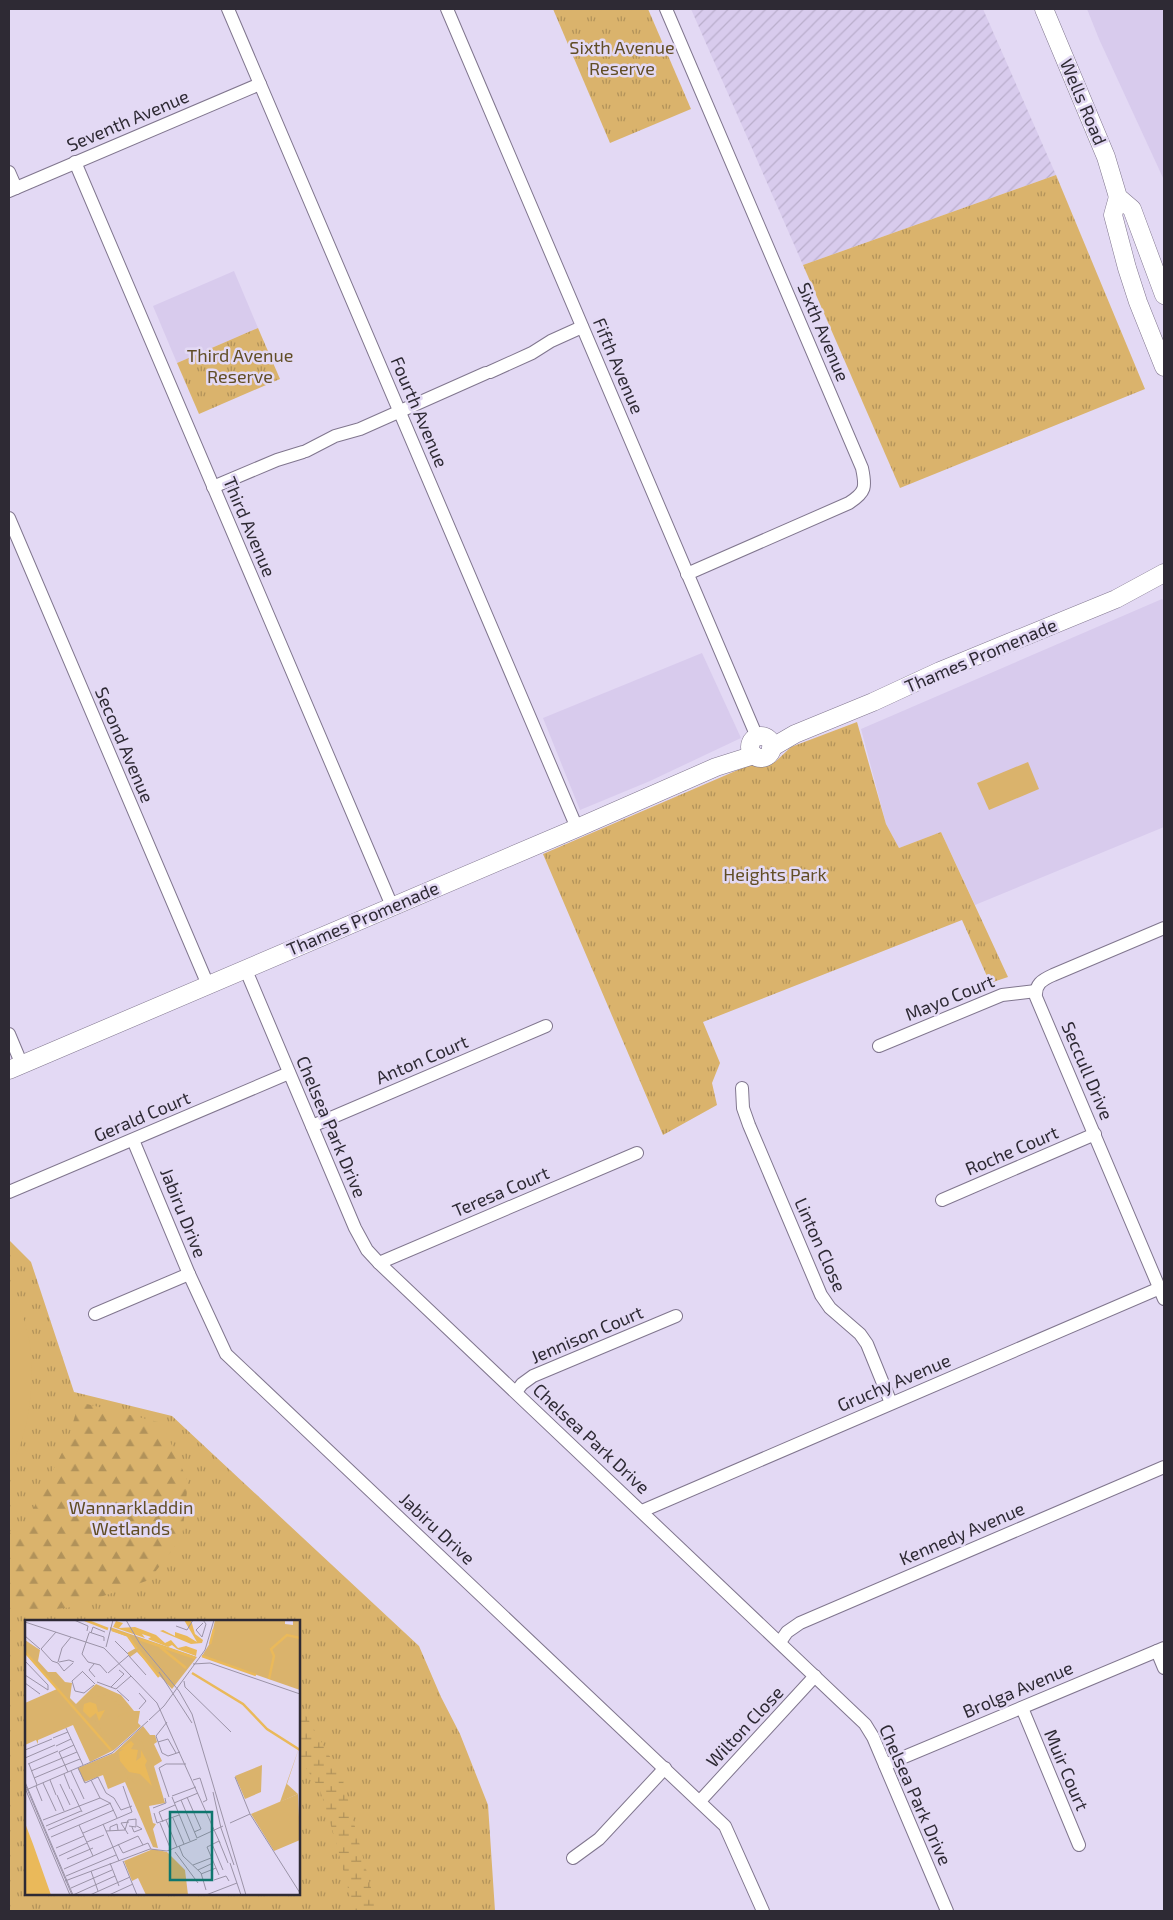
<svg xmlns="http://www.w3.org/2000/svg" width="1173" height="1920" viewBox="0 0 1173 1920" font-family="'Exo 2',sans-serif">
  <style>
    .built { fill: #d8cbed }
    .industrial { fill: url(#industrial-furrows) }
    .grass { fill: url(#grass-tufts); fill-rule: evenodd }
    .forest { fill: url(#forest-firs) }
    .wetland { fill: url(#wetland-marsh) }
    .pitch { fill: #dab36c }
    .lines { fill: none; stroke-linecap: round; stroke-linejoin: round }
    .street-casing { stroke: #80768e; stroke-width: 14 }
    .secondary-casing { stroke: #80768e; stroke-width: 19 }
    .street { stroke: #fff; stroke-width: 12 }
    .secondary { stroke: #fff; stroke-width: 18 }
    .labels { text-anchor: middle; stroke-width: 5; stroke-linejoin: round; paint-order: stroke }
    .park-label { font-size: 18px; fill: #614d25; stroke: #e3d9f4 }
    .street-label { font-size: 18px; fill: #2e2a34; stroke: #e3d9f4 }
    .inset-river { fill: none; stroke: #eab95a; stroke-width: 2.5 }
    .inset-road { fill: none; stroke: #9b93a7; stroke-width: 1 }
    .view { fill: #0f766e; fill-opacity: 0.15; stroke: #0f766e; stroke-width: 2.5 }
    .inset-edge { fill: none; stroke: #2e2a34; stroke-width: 2.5 }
  </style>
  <defs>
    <pattern id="industrial-furrows" width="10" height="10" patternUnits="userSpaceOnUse" patternTransform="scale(1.25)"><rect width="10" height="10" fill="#d8cbed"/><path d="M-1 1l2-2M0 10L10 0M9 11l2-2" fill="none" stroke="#baaecc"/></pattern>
    <pattern id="grass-tufts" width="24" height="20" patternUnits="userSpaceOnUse" patternTransform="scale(1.25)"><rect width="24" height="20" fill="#dab36c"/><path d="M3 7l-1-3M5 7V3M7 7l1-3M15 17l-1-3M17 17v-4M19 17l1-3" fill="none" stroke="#b1925a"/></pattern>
    <pattern id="forest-firs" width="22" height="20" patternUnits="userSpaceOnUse" patternTransform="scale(1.25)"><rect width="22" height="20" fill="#dab36c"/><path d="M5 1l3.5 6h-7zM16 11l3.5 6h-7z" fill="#b1925a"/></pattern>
    <pattern id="wetland-marsh" width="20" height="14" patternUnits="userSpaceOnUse" patternTransform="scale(1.25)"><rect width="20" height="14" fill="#dab36c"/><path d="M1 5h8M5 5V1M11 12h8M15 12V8" fill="none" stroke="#b1925a"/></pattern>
  </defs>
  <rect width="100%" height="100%" fill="#e3d9f4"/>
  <g class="built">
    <path d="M1087 9H1164V180L1099 39Z"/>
    <path d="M234 271 258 328 177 363 153 306Z"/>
    <path d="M1162 599 1164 601V827L975 905 941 832 899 848 886 824 861 729Z"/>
    <path d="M702 653 741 738 650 781 580 810 543 718Z"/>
  </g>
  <path class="industrial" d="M691 9H983L1056 175 803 265Z"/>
  <g class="grass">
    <path d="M553 9H648L691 109 610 143Z"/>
    <path d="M1056 175 1145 389 900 488 803 265Z"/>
    <path d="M258 328 280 379 199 414 177 363Z"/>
    <path d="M857 722 886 824 899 848 941 832 1008 977 990 983 962 920 703 1022 720 1063 712 1083 717 1105 663 1135 543 854 754 763 775 762 791 747Z"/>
    <path d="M9 1240 31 1262 74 1392 172 1416 419 1646 441 1697 460 1734 488 1805 495 1911H9ZM26 1621H299V1894H26Z"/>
  </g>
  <path class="forest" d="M79 1402 162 1423 188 1482 182 1537 149 1580 72 1607 21 1614 9 1610V1533L28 1519 67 1443Z"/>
  <path class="wetland" d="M299 1704 342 1777 377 1911H354L335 1839 320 1790 299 1757Z"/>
  <g class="pitch">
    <path d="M1028 762 1039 789 989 810 977 783Z"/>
    <path d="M9 1288C15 1299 21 1310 25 1323 38 1364 32 1432 9 1469Z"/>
  </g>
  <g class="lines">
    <defs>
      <g id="street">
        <path d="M228 9 577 828"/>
        <path d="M447 9 757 737"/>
        <path d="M666 9 862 468C866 487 866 492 849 503L687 574"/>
        <path d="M75 162 392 906"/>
        <path d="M9 172 16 188"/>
        <path d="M9 191 260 84"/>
        <path d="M490 372 532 353 551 341 582 327"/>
        <path d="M306 451 335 436 360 429 486 373"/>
        <path d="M213 487 277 460 303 452"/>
        <path d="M9 518 208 985"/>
        <path d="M1164 928 1053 975C1042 980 1035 984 1036 997L1164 1299"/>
        <path d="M245 968 355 1228 367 1250 379 1263 865 1724 873 1737 947 1911"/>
        <path d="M9 1034 22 1065"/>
        <path d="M879 1046 1002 995 1036 991"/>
        <path d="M742 1088 743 1108 749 1125 821 1295 830 1308 860 1334 867 1344 891 1403"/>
        <path d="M312 1126 546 1026"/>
        <path d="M133 1140 189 1274 226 1354 725 1826 763 1911"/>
        <path d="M9 1192 289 1073"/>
        <path d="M942 1200 1095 1134"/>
        <path d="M379 1263 637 1153"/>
        <path d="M95 1314 189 1274"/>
        <path d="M516 1392 522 1384 533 1376 676 1316"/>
        <path d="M642 1511 1160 1288"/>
        <path d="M780 1642 787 1632 800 1623 1164 1467"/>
        <path d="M1157 1651 1164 1668"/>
        <path d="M1022 1708 1079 1845"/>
        <path d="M885 1765 1164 1648"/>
        <path d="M700 1801 815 1676"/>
        <path d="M573 1858 599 1839 665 1768"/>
      </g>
      <g id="secondary">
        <path d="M1044 9 1106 157 1118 197 1132 209 1164 295"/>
        <path d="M1118 197 1113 215 1127 268 1138 302 1164 367"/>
        <circle cx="761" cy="747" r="11"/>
        <path d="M771 748 795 734 873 702 940 671 1116 599 1164 573"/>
        <path d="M9 1070 577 828 716 767 754 755"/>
      </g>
    </defs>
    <use href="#street" class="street-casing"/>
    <use href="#secondary" class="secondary-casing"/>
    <use href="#street" class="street"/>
    <use href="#secondary" class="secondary"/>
  </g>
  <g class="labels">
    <g class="park-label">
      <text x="622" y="54">Sixth Avenue<tspan x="622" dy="21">Reserve</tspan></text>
      <text x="240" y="362">Third Avenue<tspan x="240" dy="21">Reserve</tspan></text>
      <text x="775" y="881">Heights Park</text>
      <text x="131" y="1514">Wannarkladdin<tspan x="131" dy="21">Wetlands</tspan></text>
    </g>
    <g class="street-label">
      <text transform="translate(1083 102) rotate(67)" y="6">Wells Road</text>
      <text transform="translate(128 121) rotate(-23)" y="6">Seventh Avenue</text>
      <text transform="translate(823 332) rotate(67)" y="6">Sixth Avenue</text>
      <text transform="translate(618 366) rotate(67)" y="6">Fifth Avenue</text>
      <text transform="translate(419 412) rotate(67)" y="6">Fourth Avenue</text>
      <text transform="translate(249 527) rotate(67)" y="6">Third Avenue</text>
      <text transform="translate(981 656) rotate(-23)" y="6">Thames Promenade</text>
      <text transform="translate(124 745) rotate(67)" y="6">Second Avenue</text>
      <text transform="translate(363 919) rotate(-23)" y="6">Thames Promenade</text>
      <text transform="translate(950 998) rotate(-22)" y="6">Mayo Court</text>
      <text transform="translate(422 1060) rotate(-23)" y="6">Anton Court</text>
      <text transform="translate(1087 1071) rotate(67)" y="6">Seccull Drive</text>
      <text transform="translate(142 1117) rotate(-23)" y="6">Gerald Court</text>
      <text transform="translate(331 1127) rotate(67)" y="6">Chelsea Park Drive</text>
      <text transform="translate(1012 1151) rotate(-23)" y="6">Roche Court</text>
      <text transform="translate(501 1192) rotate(-23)" y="6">Teresa Court</text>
      <text transform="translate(183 1213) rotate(68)" y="6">Jabiru Drive</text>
      <text transform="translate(820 1245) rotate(66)" y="6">Linton Close</text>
      <text transform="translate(587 1335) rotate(-23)" y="6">Jennison Court</text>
      <text transform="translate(894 1383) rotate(-23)" y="6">Gruchy Avenue</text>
      <text transform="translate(591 1439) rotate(43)" y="6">Chelsea Park Drive</text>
      <text transform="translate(437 1529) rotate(43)" y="6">Jabiru Drive</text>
      <text transform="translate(962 1534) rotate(-23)" y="6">Kennedy Avenue</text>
      <text transform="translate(1018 1690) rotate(-23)" y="6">Brolga Avenue</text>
      <text transform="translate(745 1727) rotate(-47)" y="6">Wilton Close</text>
      <text transform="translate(1066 1770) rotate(67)" y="6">Muir Court</text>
      <text transform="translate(915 1795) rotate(66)" y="6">Chelsea Park Drive</text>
    </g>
  </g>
  <g transform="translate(25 1620)">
    <rect width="275" height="275" fill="#e3d9f4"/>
    <path d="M190 0H260V4L268 5V0H275V70L177 36 185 23ZM85 7 172 37 147 69 112 32 105 37 102 33 111 28 103 17 85 10ZM0 20 15 30 13 41 23 52H31L40 62 47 63 45 78 51 84 71 64 96 75 109 91H115L113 103 116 106 89 130 65 142 48 105 13 120V124L11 120 0 125V83L32 69 0 33ZM118 106 125 115H130L132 122 129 124 137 141 129 146 140 183 124 186 128 203 131 204 128 209 133 228 128 227 100 162 83 169 78 155 59 162 53 148 89 133ZM275 125 262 164 273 174 255 182ZM237 145 236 172 220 179 210 156ZM128 229 142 232 160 250 163 275H121L113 258 107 261 99 241Z" fill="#dab36c"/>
    <path d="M102 156 113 166 110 175 118 178 115 180 110 181Z" fill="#dab36c"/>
    <path d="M82 75 103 91 90 98 105 92 112 109 89 129 85 124 84 115 77 114 74 102 63 99 55 89 64 78ZM107 117 117 122 131 157 134 178 127 184 118 175 114 163 101 155 92 135Z" fill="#dab36c"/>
    <path d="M69 143 73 144 75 154H68L69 158 61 161 56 153 63 150 67 154 65 146ZM273 174 275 220 249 231 226 194Z" fill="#dab36c"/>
    <path d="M159 0H166L170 14 178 20 177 23 166 24 135 11 138 10 150 16V12L162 16 172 22ZM91 1 98 3 94 8 110 7 131 15 140 23 146 20 153 28 161 26 172 30 171 36 152 29 147 25 143 27 123 19 126 17 117 14 120 18 88 7ZM65 82 71 84 73 92 80 90 74 101 71 93 65 98 58 91 59 84ZM106 121 109 124 106 129 113 130 111 141 116 137V130L122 141 120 145 127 166 115 154 104 152 95 141 94 132 99 129 94 130ZM0 203 8 224 26 275H0Z" fill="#eab95a"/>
    <path class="inset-river" d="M60 0 83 9M87 10 105 16M103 16 112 29M114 19 170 38M185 24 189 9M135 27 161 48M113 30 134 57M0 32 86 130M177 36 231 55M167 53 218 84 242 109 275 130M244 59 249 36 246 29 262 15 275 18"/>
    <path class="inset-road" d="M49 0 63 6 62 11M101 0 115 24 154 71 167 94 221 275M178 0 181 4 177 17 171 10 178 3M0 2 79 28 132 83 195 223M151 6 162 10 168 0M64 12 79 17V21M66 13 68 7 80 12M0 16 15 29M90 21 103 34M81 27 88 0M16 29 31 12M16 29 27 41 33 43M57 34 63 42 75 45 82 53M57 34 64 13M103 35 121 55M0 41 23 65V70L0 55M33 42 37 28 46 17M34 42 44 40 49 42M33 43 39 51 48 43M69 44 64 50 70 57M168 44 185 43 275 74M57 51 70 64M57 52 47 61 50 71 59 73 69 65M134 52 167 103M83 53 103 36M159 61 160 67 206 112M72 62 91 69M0 63 15 74M86 67 99 54 94 50M91 69 106 56M92 70 104 81M114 73 121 81 114 89M124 100 139 86 180 30 189 0M142 102 131 116 137 133 143 136 155 132M41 108 58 145M28 118 43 112M133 122 143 119 151 133M31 126 46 119M0 130 27 119M34 132 43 152M34 132 49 125M0 138 30 125M3 144 33 131M4 144 12 165M40 145 55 139M53 148 60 163M6 151 52 132M46 151 59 179M39 154 45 169M210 157 225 194 275 273M9 158 40 145M25 160 31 175M66 160 75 178 85 183 92 198M168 160 175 158 182 180 178 182M0 162 48 275M18 163 31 191M60 163 73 157 81 173 89 178 96 190 107 186M0 164 47 275M35 164 45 185M11 166 17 181M0 168 45 275M46 169 57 192M1 170 87 133 123 101M188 172 196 208 209 245M32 175 39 191M147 176 171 167M144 177 134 148 141 144H161M147 177 165 221M162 177 176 209 169 212M156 180 172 218M149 183 173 173M128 188 141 183 140 178M129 193 132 203 154 195M148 198 159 224M18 200 75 178M141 200 152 227M138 202 134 192 150 185M135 203 146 230M205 203 225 194M78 204 94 241M54 205 68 236M21 206 56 191M107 207 109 212 117 209 112 206M23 210 86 183M81 211 100 210 103 200 111 199V207L104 206M85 211V207L92 204 93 210M58 213 107 192 98 166M103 214 96 203 104 202M26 217 89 190M172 218 198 206M194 221 203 243M62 222 79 215M93 224 98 233 123 223 126 229M187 224 198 250M154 226 158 236 176 253 181 270M31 228 59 216M150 232 173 263M34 236 62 223M42 239 68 228M98 241 112 275M85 243 94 266M205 243 216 275M168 245 186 238M39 249 113 216 118 225M173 250 188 243M66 251 73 271M176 254 191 248M194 255 182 227 194 221M41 256 91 235M189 260 201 256 204 261M40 261 125 229 142 231 172 219M46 268 87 250M48 275 90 256M65 275 105 257M84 275 108 264M181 275 212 263"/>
    <path class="view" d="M145 192H187V260H145Z"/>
    <rect width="275" height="275" class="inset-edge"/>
  </g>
  <rect width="1173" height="1920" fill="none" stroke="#2e2a34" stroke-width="20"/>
</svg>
